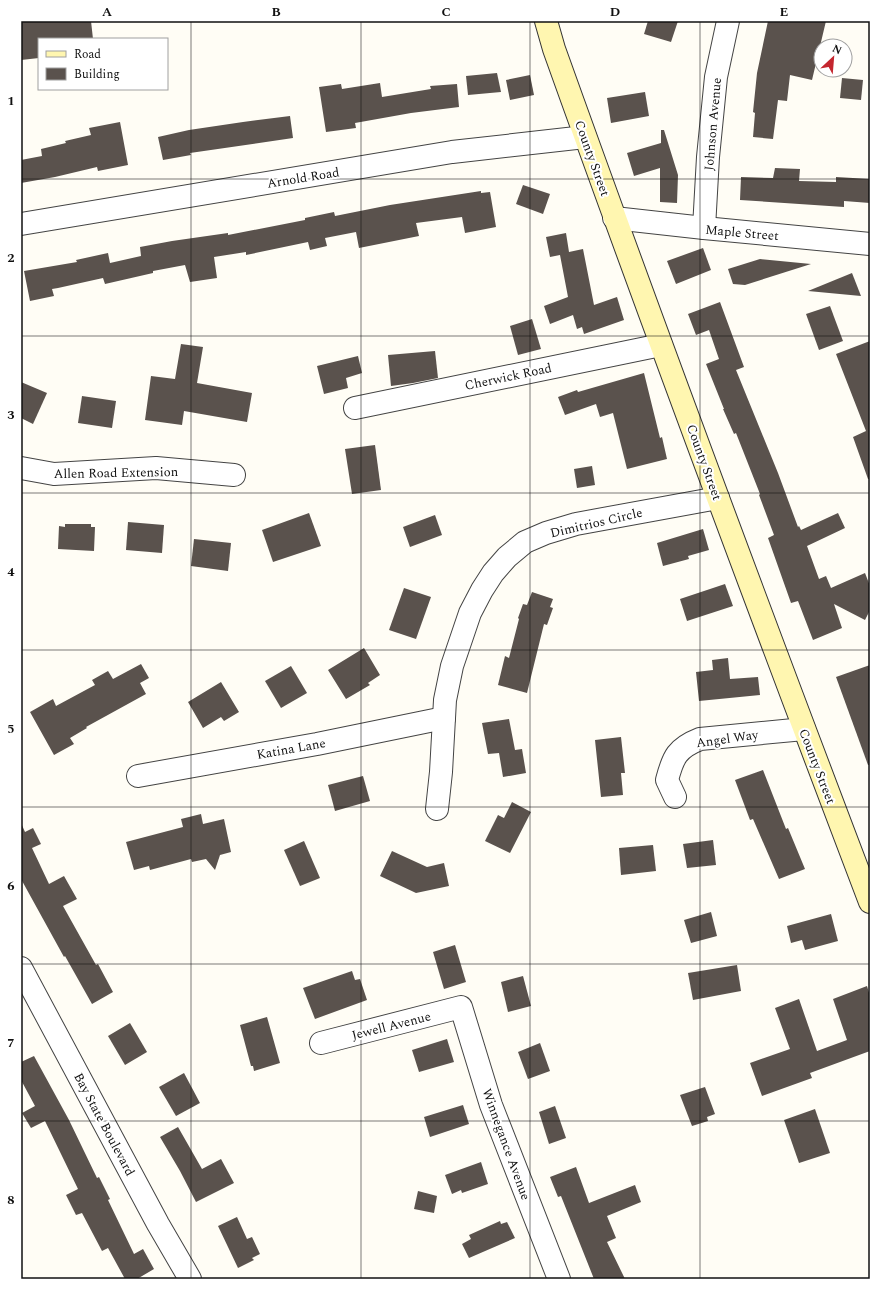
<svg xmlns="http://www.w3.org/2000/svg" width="891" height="1300" viewBox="0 0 891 1300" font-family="Spectral,serif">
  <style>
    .building { fill: #5a524d }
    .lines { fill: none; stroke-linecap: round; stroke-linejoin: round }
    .street-casing { stroke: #444; stroke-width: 24 }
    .secondary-casing { stroke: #333; stroke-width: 24 }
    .street { stroke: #fff; stroke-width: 22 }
    .secondary { stroke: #fff6b0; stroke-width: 22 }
    .grid { fill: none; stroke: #111; stroke-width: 1; stroke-opacity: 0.55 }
    .labels { text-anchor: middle; stroke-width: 4; stroke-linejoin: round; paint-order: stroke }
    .street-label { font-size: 13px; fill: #111; stroke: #fff }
    .neatline { fill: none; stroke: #111; stroke-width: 1.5 }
    .grid-label { font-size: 13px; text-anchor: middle; font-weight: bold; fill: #111 }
  </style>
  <rect width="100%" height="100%" fill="#fffdf5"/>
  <g class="building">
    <path d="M21 21H91L93 39H39V58L21 60Z"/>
    <path d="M648 21H678L671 42 644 34Z"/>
    <path d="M768 21H826L812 80 790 75 787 101 778 100 773 139 753 137 755 113 753 112 757 73Z"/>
    <path d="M497 73 501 92 468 95 466 76Z"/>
    <path d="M530 75 534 95 510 100 506 80Z"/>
    <path d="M842 78 863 80 861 100 840 98Z"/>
    <path d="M380 83 382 97 431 89 430 86 457 84 459 107 411 113 355 123 356 128 326 132 319 87 341 84 342 89Z"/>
    <path d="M645 92 649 116 611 123 607 98Z"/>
    <path d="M290 116 293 138 190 153 191 155 163 160 158 137 189 130 243 122Z"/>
    <path d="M120 122 128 165 98 171 97 167 55 177 21 183V160L42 156 41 149 66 143 65 141 91 135 89 128Z"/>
    <path d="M661 130H664L678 175 677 203 660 202V168L634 176 627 153 661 143Z"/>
    <path d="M775 168 800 169 799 181 836 182V177L870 179V203L844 201V207L740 200 741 177 773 178Z"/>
    <path d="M523 185 550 194 543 214 516 204Z"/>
    <path d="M481 191V193L490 192 496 227 465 233 462 217 416 223 419 236 359 248 356 232 325 238 327 246 310 250 308 242 246 255V252L214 257 217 278 190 282 185 265 153 271V273L105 284 103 278 58 288 52 289 54 296 30 301 24 271 77 262 76 260 108 253 110 263 141 256 140 247 172 241 228 233V235L305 220V218L334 212 335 216 390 205Z"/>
    <path d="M566 233 569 252 583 249 594 305 617 297 624 320 584 334 582 327 577 329 573 315 550 324 544 306 568 297 560 255 550 257 546 237Z"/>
    <path d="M703 248 711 270 676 284 667 261Z"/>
    <path d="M760 259 811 264 745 285 733 284 728 269Z"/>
    <path d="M852 273 861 296 808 291Z"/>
    <path d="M720 302 744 367 736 370 778 473 798 527 799 526 801 530 838 513 845 528 807 546 819 579 826 576 831 588 865 573 870 586V610L865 620 834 604 842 628 813 640 798 601 791 603 768 538 774 535 759 495 760 494 736 433 734 434 723 409H724L706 364 719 359 709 330 696 335 688 314Z"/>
    <path d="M830 306 843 341 819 350 806 314Z"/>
    <path d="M532 319 541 349 518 355 510 326Z"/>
    <path d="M870 341V479H868L853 437 866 431 836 354Z"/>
    <path d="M181 344 203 347 197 383 252 393 247 422 184 411 182 425 145 420 151 376 175 379Z"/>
    <path d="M435 351 438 378 413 383 391 386 388 355Z"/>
    <path d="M358 356 362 373 346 378 348 388 324 394 317 366Z"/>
    <path d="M644 373 660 438 662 437 667 459 627 469 613 413 600 417 596 404 565 415 558 397 577 390 578 392Z"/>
    <path d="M21 382 47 393 33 424 21 418Z"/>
    <path d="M82 396 116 401 112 428 78 423Z"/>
    <path d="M375 445 381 490 352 494 345 449Z"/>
    <path d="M592 466 595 485 577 488 574 469Z"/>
    <path d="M309 513 321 546 273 562 262 530Z"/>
    <path d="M435 515 442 535 410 547 403 527Z"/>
    <path d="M128 522 164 525 162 553 126 550Z"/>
    <path d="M65 524H91V527H95L94 551 58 549 59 526 65 527Z"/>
    <path d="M703 529 709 550 688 556 689 559 663 566 657 543Z"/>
    <path d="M194 539 231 543 228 571 191 566Z"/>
    <path d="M725 584 733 606 687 621 680 599Z"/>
    <path d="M404 588 431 597 416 639 389 630Z"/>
    <path d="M532 592 553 599 550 607 553 608 547 625 544 624 527 693 498 685 505 656 509 658 519 619 518 618 523 604 527 605Z"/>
    <path d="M364 648 380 675 368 683 370 685 346 699 328 670Z"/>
    <path d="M728 658 730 679 758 677 760 695 699 701 696 672 713 670 712 660Z"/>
    <path d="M141 664 149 678 140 683 146 694 86 727 87 728 70 738 74 744 54 755 30 712 53 699 56 706 95 685 92 680 108 671 113 679Z"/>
    <path d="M870 665V765H868L836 677Z"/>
    <path d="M291 666 307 693 281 708 265 681Z"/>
    <path d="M221 682 239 712 224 721 221 717 203 728 188 702Z"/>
    <path d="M509 719 515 750 522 749 526 773 503 777 499 753 488 754 482 723Z"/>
    <path d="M621 737 625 773H621L623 795 601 797 595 740Z"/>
    <path d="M763 770 786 829 788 828 805 869 779 879 753 819 750 820 735 780Z"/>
    <path d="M363 776 370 801 335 811 328 785Z"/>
    <path d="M512 802 531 812 510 853 485 841 498 815 504 818Z"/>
    <path d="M201 814 203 824 224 819 231 852 220 855 215 870 206 859 192 862 191 859 150 870 149 866 134 870 126 842 183 827 181 819Z"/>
    <path d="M21 823 25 832 33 828 41 844 32 848 49 884 64 876 77 899 63 906 96 965 98 964 113 992 92 1004 65 956 64 957 21 879Z"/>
    <path d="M713 840 716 865 687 868 683 844Z"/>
    <path d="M304 841 320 878 300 886 284 850Z"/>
    <path d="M653 845 656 871 621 875 619 848Z"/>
    <path d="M392 851 427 867 444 863 449 886 416 893 380 876Z"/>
    <path d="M711 912 717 936 691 943 684 920Z"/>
    <path d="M831 914 838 941 805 950 802 940 791 943 787 926Z"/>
    <path d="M455 945 466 982 444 989 433 952Z"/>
    <path d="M737 965 741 991 693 1000 688 973Z"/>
    <path d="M352 971 355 980 360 979 367 1000 315 1019 303 988Z"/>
    <path d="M523 976 531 1006 508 1012 501 982Z"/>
    <path d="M867 986 870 996V1051L810 1073 812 1078 762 1096 750 1063 790 1049 775 1008 799 999 817 1051 847 1040 833 999Z"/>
    <path d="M267 1017 280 1063 254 1071 253 1066H251L240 1025Z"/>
    <path d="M130 1023 147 1052 125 1065 108 1036Z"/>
    <path d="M447 1039 454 1062 419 1072 412 1050Z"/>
    <path d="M540 1043 550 1071 528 1079 518 1052Z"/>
    <path d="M34 1056 69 1120 97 1178 99 1177 110 1199 108 1200 134 1254 143 1249 154 1269 137 1279H125L108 1248 102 1251 82 1213 76 1215 66 1195 78 1189 45 1121 31 1128 22 1113 35 1106 21 1080V1062Z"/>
    <path d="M184 1073 200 1103 176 1116 159 1087Z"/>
    <path d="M705 1087 715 1114 707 1117 708 1121 692 1126 680 1095Z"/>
    <path d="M463 1105 469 1124 430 1137 424 1117Z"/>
    <path d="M555 1106 566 1138 549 1144 539 1112Z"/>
    <path d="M815 1109 830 1153 799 1163 784 1120Z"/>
    <path d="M178 1127 202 1169 221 1159 234 1183 196 1202 180 1171 160 1137Z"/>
    <path d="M481 1162 488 1184 462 1193 461 1190 452 1194 445 1175Z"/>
    <path d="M576 1167 589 1203 635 1185 641 1202 607 1216 616 1238 607 1242 625 1279H594L561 1196 558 1197 550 1177Z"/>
    <path d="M418 1191 437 1196 434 1213 414 1209Z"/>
    <path d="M237 1217 247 1239 252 1237 260 1254 252 1258 254 1260 238 1268 218 1226Z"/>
    <path d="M500 1221 501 1224 507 1222 515 1238 469 1258 462 1244 471 1239 469 1235Z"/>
  </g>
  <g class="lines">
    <defs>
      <g id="street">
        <path d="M614 218 704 228 870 244"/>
        <path d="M21 224 452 152 585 137"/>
        <path d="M704 228 708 157 716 77 728 21"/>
        <path d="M355 408 661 345"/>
        <path d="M21 468 54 474 156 468 234 475"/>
        <path d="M138 776 317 744 444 718"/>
        <path d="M675 797 667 780C673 757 677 748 700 739L804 729"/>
        <path d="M437 809 441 772 445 700 452 666 470 613 482 590 493 573 507 557 525 542 546 533 576 524 718 498"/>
        <path d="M21 968 158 1224 190 1279"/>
        <path d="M321 1043 461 1007 491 1105 559 1279"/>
      </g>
      <path id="secondary" d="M546 21 554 49C656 334 762 618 870 902"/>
    </defs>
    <use href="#street" class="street-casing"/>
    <use href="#secondary" class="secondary-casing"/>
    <use href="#street" class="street"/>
    <use href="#secondary" class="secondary"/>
  </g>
  <path class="grid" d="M191 21V1279M361 21V1279M530 21V1279M700 21V1279M21 179H870M21 336H870M21 493H870M21 650H870M21 807H870M21 964H870M21 1121H870"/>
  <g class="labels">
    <g class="street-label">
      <text transform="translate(712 124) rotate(-85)" y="5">Johnson Avenue</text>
      <text transform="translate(593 158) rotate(70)" y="5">County Street</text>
      <text transform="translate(303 177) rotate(-9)" y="5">Arnold Road</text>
      <text transform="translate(742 232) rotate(5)" y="5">Maple Street</text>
      <text transform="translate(508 376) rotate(-12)" y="5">Cherwick Road</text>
      <text transform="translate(705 462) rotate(70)" y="5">County Street</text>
      <text transform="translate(116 472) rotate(-1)" y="5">Allen Road Extension</text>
      <text transform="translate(596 522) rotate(-13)" y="5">Dimitrios Circle</text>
      <text transform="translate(727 738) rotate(-8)" y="5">Angel Way</text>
      <text transform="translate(291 748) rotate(-10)" y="5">Katina Lane</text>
      <text transform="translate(818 766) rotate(69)" y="5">County Street</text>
      <text transform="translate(391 1025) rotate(-14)" y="5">Jewell Avenue</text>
      <text transform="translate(105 1124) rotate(62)" y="5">Bay State Boulevard</text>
      <text transform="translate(507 1144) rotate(70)" y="5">Winnegance Avenue</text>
    </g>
  </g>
  <rect width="891" height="1300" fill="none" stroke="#ffffff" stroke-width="44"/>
  <rect x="38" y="38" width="130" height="52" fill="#ffffff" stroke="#a0a0a0"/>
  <rect x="46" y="51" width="20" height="6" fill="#fff6b0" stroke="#a0a0a0"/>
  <text x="74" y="58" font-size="12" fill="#111111">Road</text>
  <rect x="46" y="68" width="20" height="12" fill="#5a524d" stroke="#a0a0a0"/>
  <text x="74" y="78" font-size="12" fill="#111111">Building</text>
  <g transform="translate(833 58) rotate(26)"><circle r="19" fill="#ffffff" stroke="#a0a0a0"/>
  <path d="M0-3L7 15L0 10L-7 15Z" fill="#c4262e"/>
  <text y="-6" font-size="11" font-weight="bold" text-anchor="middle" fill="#111111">N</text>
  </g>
  <rect x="22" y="22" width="847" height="1256" class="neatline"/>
  <g class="grid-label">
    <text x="107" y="16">A</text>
    <text x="276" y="16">B</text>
    <text x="446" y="16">C</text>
    <text x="615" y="16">D</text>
    <text x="784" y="16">E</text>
    <text x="11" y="105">1</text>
    <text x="11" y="262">2</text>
    <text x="11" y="419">3</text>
    <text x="11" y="576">4</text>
    <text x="11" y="733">5</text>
    <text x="11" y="890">6</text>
    <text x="11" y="1047">7</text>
    <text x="11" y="1204">8</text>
  </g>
</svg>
